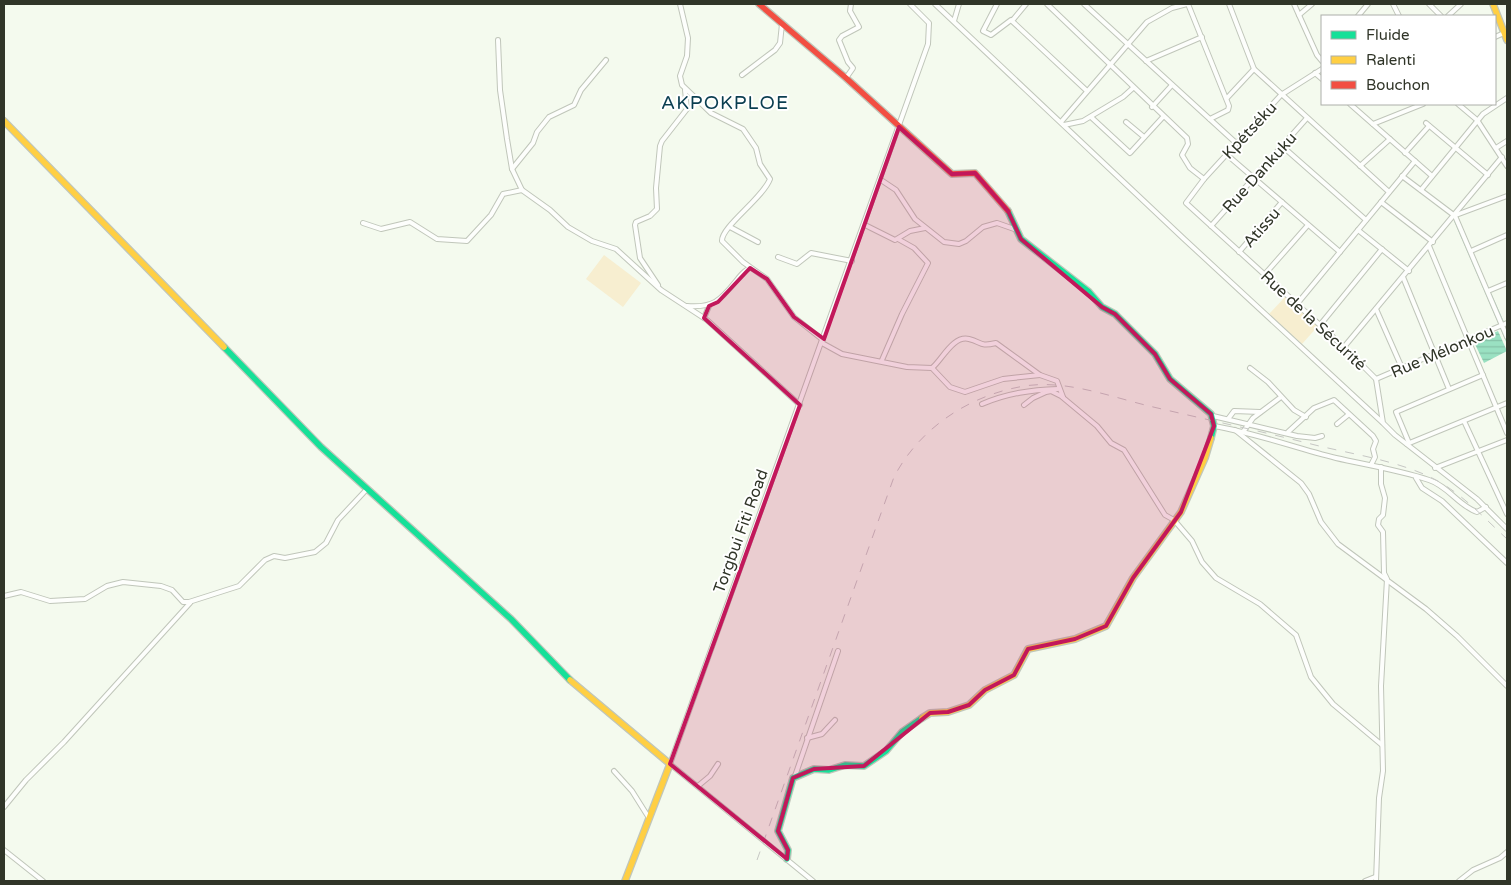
<svg xmlns="http://www.w3.org/2000/svg" width="1511" height="885" viewBox="0 0 1511 885" font-family="'Varela Round',sans-serif">
  <style>
    .grass { fill: #f7eed0 }
    .water { fill: url(#water-rules) }
    .lines { fill: none; stroke-linecap: round; stroke-linejoin: round }
    .stream { stroke: #9ae1c2; stroke-width: 1 }
    .street-casing { stroke: #c0c6ba; stroke-width: 6 }
    .fast-casing { stroke: #c0c6ba; stroke-width: 8 }
    .slow-casing { stroke: #c0c6ba; stroke-width: 8 }
    .jam-casing { stroke: #c0c6ba; stroke-width: 8 }
    .street { stroke: #fdfefc; stroke-width: 4 }
    .fast { stroke: #16e098; stroke-width: 5.5 }
    .slow { stroke: #ffcf43; stroke-width: 5.5 }
    .jam { stroke: #f24e42; stroke-width: 5.5 }
    .rail { stroke: #c6c7c4; stroke-width: 1; stroke-dasharray: 9 9; stroke-linecap: butt }
    .marked { fill: #c2185b; fill-opacity: 0.2; stroke: #c2185b; stroke-width: 4; stroke-linejoin: round }
    .labels { text-anchor: middle; stroke-width: 4; stroke-linejoin: round; paint-order: stroke }
    .street-label { font-size: 16px; fill: #303528; stroke: #fff }
    .quarter-label { font-size: 19px; letter-spacing: 1px; fill: #0a3e50; stroke: #fff }
  </style>
  <defs>
    <pattern id="water-rules" width="6" height="5" patternUnits="userSpaceOnUse" patternTransform="scale(1.25)"><rect width="6" height="5" fill="#9ae1c2"/><path d="M0 2.5h6" fill="none" stroke="#85c2a7"/></pattern>
  </defs>
  <rect width="100%" height="100%" fill="#f4faee"/>
  <g class="grass">
    <path d="M604 255 641 283 623 307 586 279Z"/>
    <path d="M1286 296 1319 325 1302 344 1269 314Z"/>
  </g>
  <path class="water" d="M1498 331 1507 351 1484 363 1474 342Z"/>
  <g class="lines">
    <g class="stream">
      <path d="M1455 222 1499 324"/>
      <path d="M1491 294 1503 321"/>
      <path d="M1501 329 1507 343"/>
    </g>
    <defs>
      <g id="street">
        <path d="M680 4 688 38 687 56 680 76 682 85 711 113 743 129 756 148 760 164 770 179C763 198 721 227 722 241L743 262 767 279 794 317 823 340"/>
        <path d="M935 4 1183 238 1382 422"/>
        <path d="M997 4 983 31 991 35 1011 20"/>
        <path d="M1026 4 1012 21 1087 91"/>
        <path d="M1047 4 1187 138 1188 144 1182 155 1190 168 1204 179"/>
        <path d="M1084 4 1236 143"/>
        <path d="M1188 4 1229 106 1228 110 1210 119"/>
        <path d="M1229 4 1254 69 1389 192"/>
        <path d="M1294 4 1317 55 1322 61"/>
        <path d="M1393 4 1399 16"/>
        <path d="M1429 4 1441 16"/>
        <path d="M1299 15 1312 4"/>
        <path d="M1358 16 1368 4"/>
        <path d="M1448 16 1461 4"/>
        <path d="M954 21 959 4"/>
        <path d="M1495 37 1504 33"/>
        <path d="M498 40 500 90 507 139 512 169 522 190 550 210 568 227 592 241 616 249 661 290 707 320 800 405"/>
        <path d="M1146 61 1202 37"/>
        <path d="M1322 69 1281 95 1204 179 1186 203 1344 347 1376 379 1383 423 1395 435 1477 499 1507 529"/>
        <path d="M1315 73 1322 79"/>
        <path d="M742 75 775 50 780 43 782 24"/>
        <path d="M846 78 853 68 848 62 839 40 842 36 859 27 850 11 851 4"/>
        <path d="M1227 98 1254 69"/>
        <path d="M1350 104 1432 176"/>
        <path d="M1458 104 1477 120 1507 166"/>
        <path d="M1152 107 1172 85"/>
        <path d="M1091 117 1130 153 1163 117"/>
        <path d="M1061 122 1147 22 1172 8 1187 4"/>
        <path d="M1126 122 1144 137"/>
        <path d="M1426 123 1488 175"/>
        <path d="M1373 124 1423 104"/>
        <path d="M1064 125 1083 121 1123 97 1133 88"/>
        <path d="M1282 146 1366 220"/>
        <path d="M1496 148 1507 141"/>
        <path d="M1405 153 1429 126"/>
        <path d="M1226 154 1340 252"/>
        <path d="M1360 166 1390 139"/>
        <path d="M512 169 533 143 537 132 549 117 574 105 581 90 606 60"/>
        <path d="M1402 176 1455 216 1507 337"/>
        <path d="M881 180 896 190 915 219 944 242 959 244 966 241 983 227 997 223 1017 230"/>
        <path d="M1421 190 1483 114 1507 98"/>
        <path d="M1381 202 1433 242"/>
        <path d="M1456 215 1507 196"/>
        <path d="M363 223 381 229 410 222 437 239 467 241 491 215 503 194 522 190"/>
        <path d="M865 225 895 240 910 231 925 228"/>
        <path d="M1211 226 1307 118"/>
        <path d="M730 227 758 242"/>
        <path d="M1358 230 1409 271"/>
        <path d="M1429 246 1507 433"/>
        <path d="M1471 251 1507 235"/>
        <path d="M1239 252 1282 202"/>
        <path d="M778 257 797 264 811 253 852 261"/>
        <path d="M1265 274 1308 225"/>
        <path d="M1403 277 1449 389"/>
        <path d="M658 285 640 258 635 225 636 222 650 216 657 209 656 188 660 146 662 141 687 109 685 90"/>
        <path d="M1488 291 1507 283"/>
        <path d="M1297 304 1415 161"/>
        <path d="M687 306C713 308 720 301 736 281 741 275 743 271 750 268"/>
        <path d="M1376 309 1402 368"/>
        <path d="M704 318 709 306"/>
        <path d="M1320 325 1382 249"/>
        <path d="M822 343 842 354 907 367 932 368C942 360 953 335 969 339 982 342 979 347 996 343L1040 375 1057 381 1063 397"/>
        <path d="M1344 347 1502 157"/>
        <path d="M882 360 902 314 928 263 914 248 898 239"/>
        <path d="M932 368 950 387 965 392 1003 379 1040 375"/>
        <path d="M1250 368 1268 382 1294 410 1306 417"/>
        <path d="M1376 379 1507 323"/>
        <path d="M982 404C1008 393 1031 390 1058 389"/>
        <path d="M1024 405 1033 398 1046 392 1051 391 1061 396 1097 426 1111 443 1124 450 1165 515 1174 520 1192 541 1202 562 1216 578 1260 604 1296 635 1311 677 1333 704 1382 745"/>
        <path d="M1213 416 1297 436 1315 438 1322 436"/>
        <path d="M1228 419 1234 411 1260 412"/>
        <path d="M1464 421 1507 514"/>
        <path d="M1337 424 1348 415"/>
        <path d="M1214 426C1256 433 1295 448 1336 458 1367 465 1399 470 1429 480 1448 486 1459 506 1477 512L1486 507"/>
        <path d="M1235 430 1301 483 1309 494 1321 522 1338 544 1426 609 1457 636 1507 686"/>
        <path d="M1243 432 1253 418 1281 397"/>
        <path d="M1288 432 1314 408 1334 400 1373 436 1376 441 1373 449 1375 457 1371 465"/>
        <path d="M1409 443 1396 412 1483 375"/>
        <path d="M1407 444 1507 403"/>
        <path d="M1435 468 1507 440"/>
        <path d="M1416 478 1422 488 1442 501 1507 563"/>
        <path d="M4 596 21 592 50 601 85 599 107 586 123 582 161 586 172 590 183 602H189L239 586 265 560 274 556 285 558 315 552 326 543 338 520 367 489"/>
        <path d="M807 738 822 734 835 720"/>
        <path d="M614 771 632 791 649 818"/>
        <path d="M795 776 838 651"/>
        <path d="M698 786 710 776 718 764"/>
        <path d="M4 807 26 780 64 742 190 603"/>
        <path d="M4 850 43 881"/>
        <path d="M813 881 670 764 928 44 929 23 910 4"/>
        <path d="M1365 881 1375 877"/>
        <path d="M1376 881 1379 798 1383 771 1381 686 1387 579 1384 573 1383 532 1378 525 1379 519 1383 515 1385 498 1381 484V467"/>
        <path d="M1459 881 1473 870 1500 858 1507 852"/>
      </g>
      <g id="fast">
        <path d="M1008 211 1021 239 1089 292 1102 307 1115 314 1155 354 1170 379 1211 414 1214 426 1211 438"/>
        <path d="M224 347 321 447 511 619 570 680"/>
        <path d="M787 859 788 850 778 831 793 778 814 769 829 770 845 765 864 766 886 751 902 732 922 718"/>
      </g>
      <g id="slow">
        <path d="M1493 4 1507 40"/>
        <path d="M4 121 224 347"/>
        <path d="M570 680 670 764 625 881"/>
        <path d="M922 718 930 713 948 712 969 705 985 690 1014 675 1028 649 1075 639 1106 626 1133 578 1181 512 1205 458 1211 438"/>
      </g>
      <path id="jam" d="M759 4 846 78 952 174 975 173 1008 211"/>
    </defs>
    <use href="#street" class="street-casing"/>
    <use href="#fast" class="fast-casing"/>
    <use href="#slow" class="slow-casing"/>
    <use href="#jam" class="jam-casing"/>
    <use href="#street" class="street"/>
    <use href="#fast" class="fast"/>
    <use href="#slow" class="slow"/>
    <use href="#jam" class="jam"/>
    <path class="rail" d="M757 860 894 477C919 429 967 397 1019 387 1062 378 1108 396 1149 406 1204 419 1260 431 1315 445 1352 454 1393 460 1428 476 1459 490 1483 517 1507 539"/>
  </g>
  <path class="marked" d="M899 127 952 174 975 173 1008 211 1021 239 1102 307 1115 314 1155 354 1170 379 1211 414 1214 426 1181 512 1133 578 1106 626 1075 639 1028 649 1014 675 985 690 969 705 948 712 930 713 864 766 814 769 793 778 778 831 788 850 787 859 670 764 800 405 704 318 709 306 718 302 750 268 767 279 794 317 824 339Z"/>
  <g class="labels">
    <g class="street-label">
      <text transform="translate(1249 130) rotate(-47)" y="6">Kpétséku</text>
      <text transform="translate(1259 172) rotate(-48)" y="6">Rue Dankuku</text>
      <text transform="translate(1261 227) rotate(-49)" y="6">Atissu</text>
      <text transform="translate(1314 320) rotate(43)" y="6">Rue de la Sécurité</text>
      <text transform="translate(1442 351) rotate(-23)" y="6">Rue Mélonkou</text>
      <text transform="translate(740 531) rotate(-70)" y="6">Torgbui Fiti Road</text>
    </g>
    <g class="quarter-label">
      <text x="725" y="109">AKPOKPLOE</text>
    </g>
  </g>
  <rect width="1511" height="885" fill="none" stroke="#303528" stroke-width="10"/>
  <rect x="1321" y="15" width="175" height="90" fill="#ffffff" stroke="#acaea9"/>
  <rect x="1331" y="31" width="25" height="8" fill="#16e098" stroke="#acaea9"/>
  <text x="1366" y="40" font-size="15" fill="#303528">Fluide</text>
  <rect x="1331" y="56" width="25" height="8" fill="#ffcf43" stroke="#acaea9"/>
  <text x="1366" y="65" font-size="15" fill="#303528">Ralenti</text>
  <rect x="1331" y="81" width="25" height="8" fill="#f24e42" stroke="#acaea9"/>
  <text x="1366" y="90" font-size="15" fill="#303528">Bouchon</text>
</svg>
